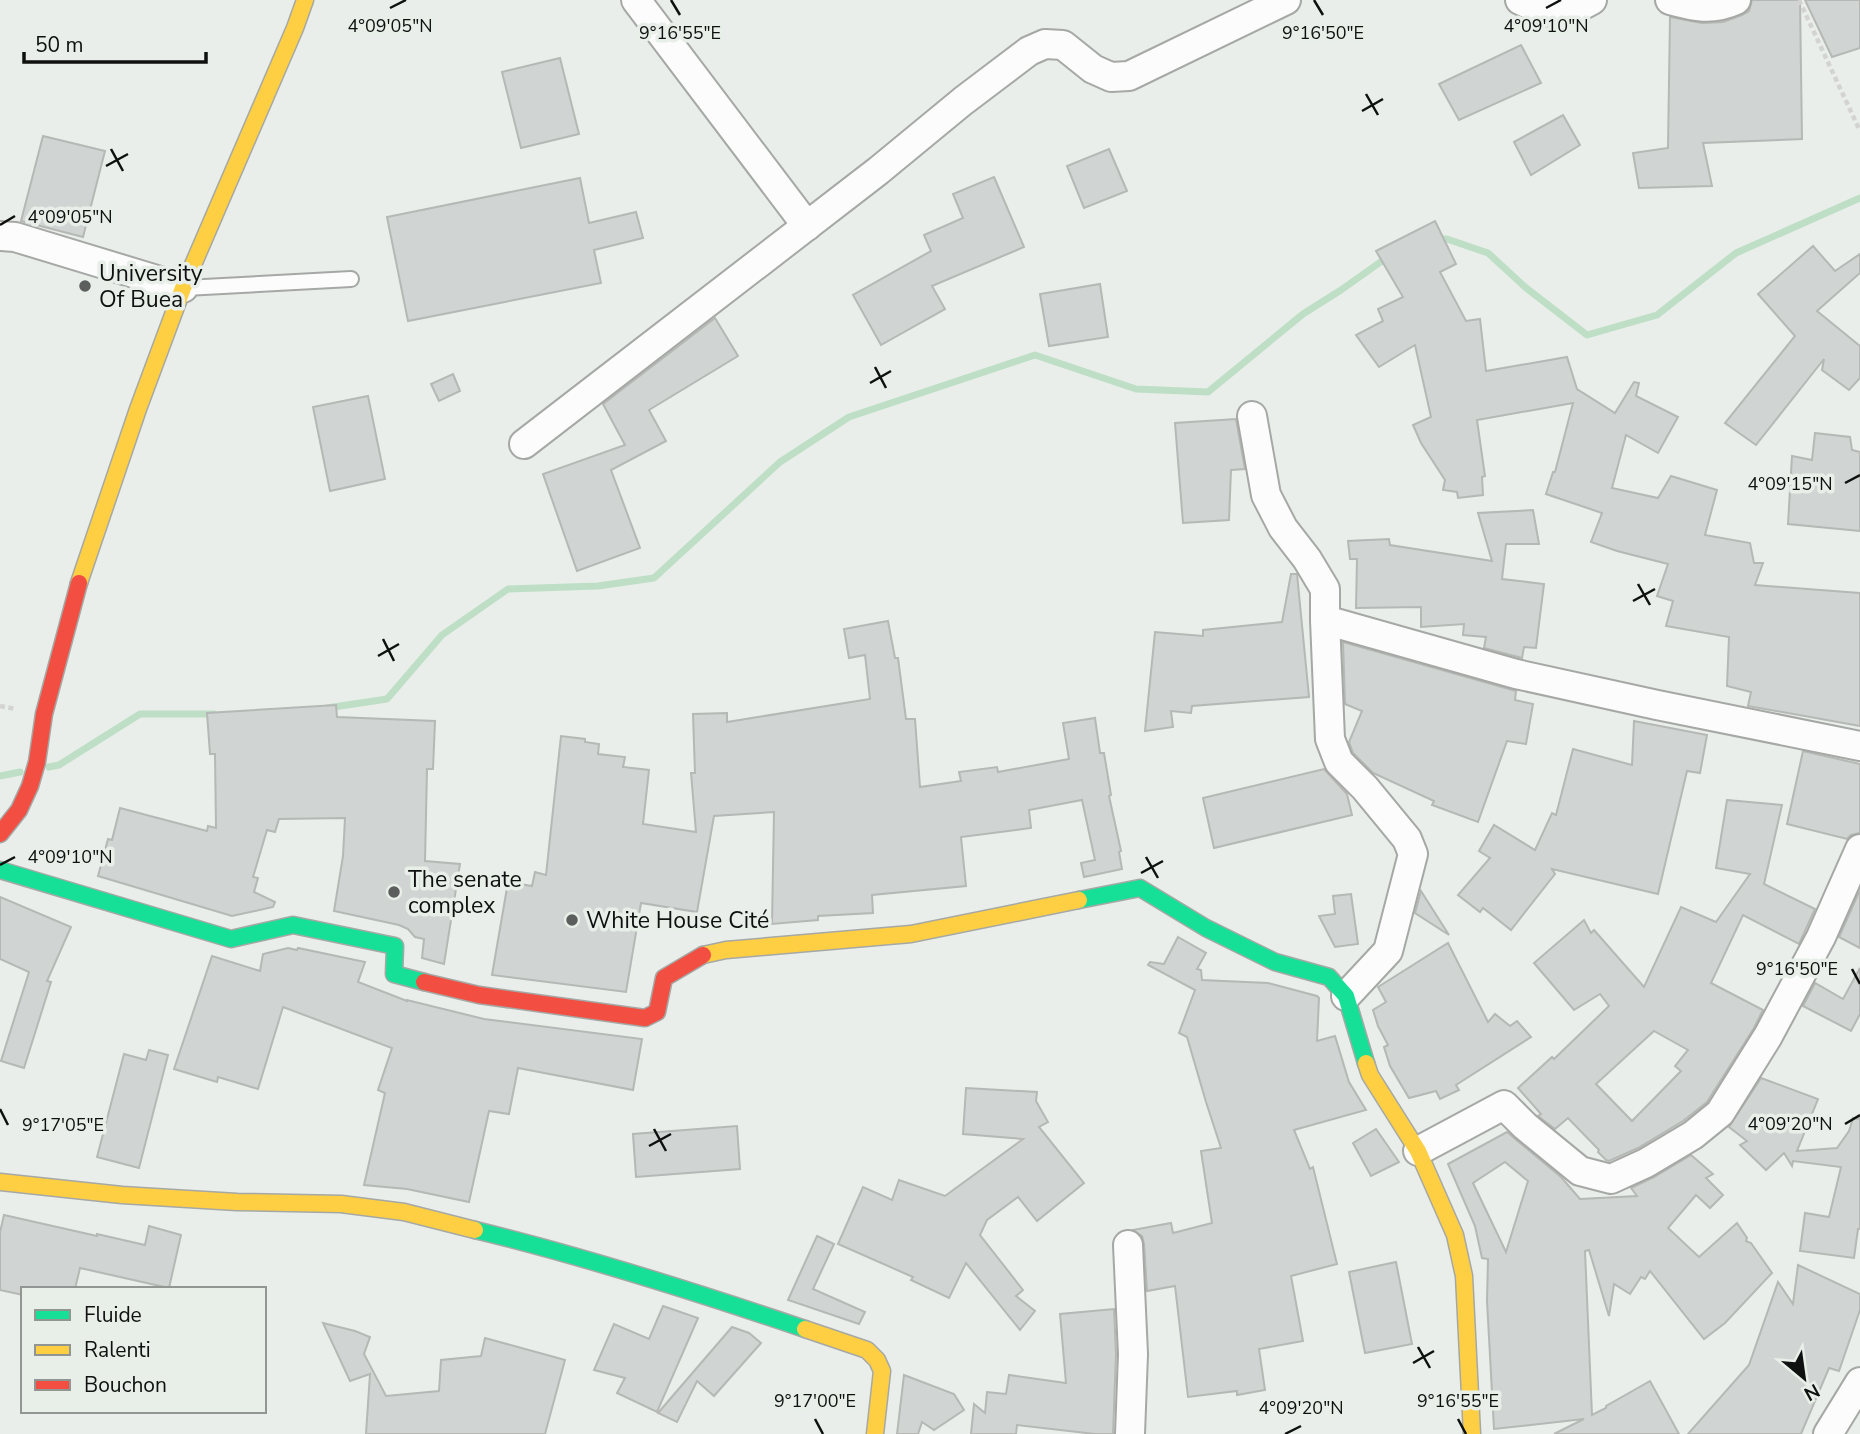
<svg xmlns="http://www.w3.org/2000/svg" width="1860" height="1434" viewBox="0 0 1860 1434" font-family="'Nunito Sans',sans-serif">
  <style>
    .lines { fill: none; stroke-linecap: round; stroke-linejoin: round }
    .stream { stroke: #bedfc5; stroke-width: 7 }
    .building { fill: #d0d4d2; stroke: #b5b8b5; stroke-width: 2; fill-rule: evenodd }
    .lane-casing { stroke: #a5a8a5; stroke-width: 18 }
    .street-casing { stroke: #a5a8a5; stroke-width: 32 }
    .fast-casing { stroke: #a5a8a5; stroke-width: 19 }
    .slow-casing { stroke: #a5a8a5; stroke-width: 19 }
    .jam-casing { stroke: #a5a8a5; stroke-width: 19 }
    .path { stroke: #d2d3d2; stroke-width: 4.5; stroke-dasharray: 5 3.5; stroke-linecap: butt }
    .lane { stroke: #fcfcfc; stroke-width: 14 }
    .street { stroke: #fcfcfc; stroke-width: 28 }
    .fast { stroke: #16e098; stroke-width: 16 }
    .slow { stroke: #ffcf43; stroke-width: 16 }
    .jam { stroke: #f24e42; stroke-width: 16 }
    .ticks { fill: none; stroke: #0e110f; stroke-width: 2.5 }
    .poi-dot { fill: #5b5e5c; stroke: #e8efe9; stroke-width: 2.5 }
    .labels { text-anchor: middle; stroke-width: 7; stroke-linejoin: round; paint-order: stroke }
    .poi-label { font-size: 23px; fill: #0e110f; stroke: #e8efe9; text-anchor: start }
    .ticks-label { font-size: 18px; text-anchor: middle; fill: #0e110f; stroke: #e8efe9; stroke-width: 7; stroke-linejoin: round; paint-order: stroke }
  </style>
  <rect width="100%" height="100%" fill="#e9eeea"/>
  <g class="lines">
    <g class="stream">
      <path d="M1434 239H1447L1488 253 1525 287 1587 335 1657 315 1736 253 1860 198"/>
      <path d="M327 708 387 699 442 635 508 589 598 586 654 578 780 462 849 417 1035 355 1136 389 1208 392 1303 314 1341 290 1389 256"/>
      <path d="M49 767 59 765 140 714H214"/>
      <path d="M0 776 20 772"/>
    </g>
  </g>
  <g class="building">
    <path d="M1752 0H1800L1802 139 1703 143 1712 186 1639 188 1633 153 1668 148 1670 17 1702 23 1723 22 1742 15 1749 11Z"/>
    <path d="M1805 0H1860V48L1832 57Z"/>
    <path d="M1521 45 1541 83 1459 120 1439 84Z"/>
    <path d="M560 58 579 134 521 148 502 72Z"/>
    <path d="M1563 115 1580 145 1531 175 1514 142Z"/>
    <path d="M43 136 105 151 83 237 21 221Z"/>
    <path d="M1109 149 1127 191 1084 208 1067 166Z"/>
    <path d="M994 177 1024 247 932 286 945 309 881 345 853 295 931 251 924 235 963 218 953 194Z"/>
    <path d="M580 178 589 223 636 212 643 238 594 250 601 283 408 321 387 217Z"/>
    <path d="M1435 221 1456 264 1440 272 1466 321 1480 319 1486 371 1567 357 1577 389 1615 413 1634 382 1639 383 1636 396 1678 417 1658 453 1626 435 1612 488 1658 498 1671 476 1717 490 1705 535 1750 543 1754 563H1763L1755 585 1860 593V726L1748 706 1751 692 1727 686 1729 637 1666 626 1673 601 1657 596 1668 564 1617 551 1591 542 1602 513 1546 494 1553 472H1555L1573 403 1477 420 1485 476 1482 477 1483 495 1458 498 1457 492 1443 490 1445 480 1421 443 1413 425 1431 417 1415 345 1379 367 1356 335 1383 321 1378 309 1403 297 1376 251Z"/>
    <path d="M1813 246 1835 271 1860 254V273L1817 311 1860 346V378L1849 390 1822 370 1824 359 1756 445 1725 423 1795 336 1758 294Z"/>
    <path d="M1100 284 1108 337 1049 346 1040 294Z"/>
    <path d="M715 318 738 356 649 410 666 441 611 470 640 548 577 571 543 474 625 445 603 404Z"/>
    <path d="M453 374 460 391 439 401 431 384Z"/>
    <path d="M368 396 385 479 330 491 313 407Z"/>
    <path d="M1236 419 1245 469 1231 470 1229 520 1183 523 1175 423Z"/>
    <path d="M1815 433 1850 437 1852 450 1860 452V531L1788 524 1792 456 1812 460Z"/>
    <path d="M1533 510 1539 544H1506L1502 579 1544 584 1536 648 1524 647 1522 658 1484 648 1486 637 1463 635 1464 624 1421 627V607L1356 608 1357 559H1350L1348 541 1389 539 1390 545 1492 561 1478 513Z"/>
    <path d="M1291 574H1297L1309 697 1192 706 1191 713 1171 711 1173 727 1145 731 1155 632 1203 636V630L1282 622Z"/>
    <path d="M888 621 895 658H898L906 719H915L920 787 961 781 959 772 997 767 998 772 1069 759 1063 723 1095 718 1100 753H1104L1111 795 1109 796 1121 851 1119 852 1122 869 1084 877 1081 863 1095 860 1082 800 1029 810 1031 828 961 837 966 886 872 895 873 913 818 916V920L772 924 774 812 714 816 697 912 641 903 626 992 492 975 508 882 532 886 535 872 546 875 561 736 585 739V742L599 744 598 754 625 757 623 767 649 770 643 824 696 832 691 773H695L693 714 727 713V722L870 699 865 655 849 658 844 629Z"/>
    <path d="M1343 642 1516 691 1515 700 1533 704 1526 744 1507 741 1478 822 1432 805 1434 801 1373 773 1353 753 1349 742 1362 711 1345 704Z"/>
    <path d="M336 705 337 717 435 721 433 769H427L425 861 460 864 444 964 422 958 424 939 415 937 408 929 399 925 334 911 343 856 345 818 279 819 275 832 267 830 253 877 258 878 254 892 275 902 273 907 232 916 98 876 108 839 112 840 120 808 207 831 208 826 216 828 215 754H210L207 713Z"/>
    <path d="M1634 721 1707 735 1700 773 1687 771 1658 894 1552 869 1555 874 1511 930 1483 908 1480 912 1458 895 1490 858 1479 851 1494 825 1535 850 1552 813 1556 815 1573 749 1632 765Z"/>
    <path d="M1803 751 1860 764V833L1851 835 1847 839 1787 824Z"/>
    <path d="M1324 769 1347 794 1352 815 1214 848 1203 798Z"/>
    <path d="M1727 800 1782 805 1764 884 1815 909 1799 944 1743 915 1711 983 1763 1010 1754 1028 1707 1102 1683 1121 1638 1148 1609 1161 1606 1160 1598 1152 1599 1150 1568 1118 1555 1129 1538 1116 1541 1114 1518 1088 1552 1057 1554 1059 1609 1006 1600 994 1574 1010 1534 963 1584 920 1591 933 1594 930 1644 987 1681 907 1716 922 1750 874 1716 868ZM1654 1031 1688 1050 1675 1066 1681 1071 1632 1121 1596 1084Z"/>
    <path d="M1860 890V948L1839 937Z"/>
    <path d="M1421 891 1449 935 1415 913Z"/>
    <path d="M1351 894 1358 944 1335 947 1319 916 1335 914 1333 896Z"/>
    <path d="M0 897 71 927 47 981 51 982 24 1068 1 1061 29 972 0 959Z"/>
    <path d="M1178 937 1206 953 1197 969 1201 970 1202 980 1268 983 1317 996 1319 998 1317 1041 1335 1036 1349 1082 1366 1110 1294 1130 1310 1169 1313 1167 1337 1264 1291 1276 1303 1341 1259 1349 1265 1390 1237 1395V1391L1188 1397 1175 1286 1147 1291 1144 1244 1142 1236 1133 1230 1171 1223 1173 1233 1212 1223 1201 1151 1221 1148 1206 1102 1187 1037 1179 1033 1195 990 1148 965 1150 962 1164 964Z"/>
    <path d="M1448 943 1488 1022 1495 1014 1510 1026 1517 1021 1531 1037 1456 1085 1459 1090 1440 1099 1436 1091 1409 1098 1390 1066 1384 1047 1388 1045 1378 1026 1373 1010 1386 1002 1378 987Z"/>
    <path d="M288 948 297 950 298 948 365 962 358 982 407 1001V1000L484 1019 642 1039 633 1090 518 1068 509 1114 489 1111 469 1202 407 1189 364 1185 385 1093 378 1090 392 1048 283 1007 258 1089 218 1077 217 1082 174 1069 212 956 260 971 263 954Z"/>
    <path d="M1860 968V1014L1851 1031 1803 1006 1815 983 1843 999Z"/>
    <path d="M149 1050 168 1055 139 1168 97 1157 124 1054 146 1060Z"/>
    <path d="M1761 1078 1818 1099 1797 1151 1837 1148 1849 1131 1853 1118 1858 1119 1860 1116V1229H1858L1854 1258 1800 1251 1805 1213 1829 1217 1841 1167 1793 1161 1792 1166 1784 1153 1766 1170 1740 1145 1747 1141 1729 1127Z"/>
    <path d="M966 1088 1037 1092 1036 1101 1048 1122 1039 1127 1084 1183 1037 1221 1018 1197 987 1220 980 1235 1023 1290 1016 1296 1035 1311 1020 1330 966 1263 949 1298 911 1280 913 1277 838 1244 863 1187 892 1200 899 1180 945 1196 1023 1139 963 1134Z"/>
    <path d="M737 1126 740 1169 636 1177 633 1134Z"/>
    <path d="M1376 1129 1399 1162 1371 1176 1353 1143Z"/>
    <path d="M1507 1132 1561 1177 1580 1199 1637 1196 1631 1188 1654 1177 1691 1155 1713 1174 1706 1178 1723 1195 1710 1208 1696 1195 1668 1228 1699 1257 1737 1223 1747 1238 1746 1241 1751 1243 1772 1273 1725 1323 1704 1339 1650 1271 1645 1279 1641 1277 1630 1294 1614 1284 1609 1316 1589 1250 1585 1251 1592 1415 1606 1408V1406L1650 1381 1679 1434H1554L1584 1419 1494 1429 1487 1301 1488 1259 1482 1258 1475 1226 1448 1164ZM1505 1162 1528 1181 1506 1252 1473 1183Z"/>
    <path d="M4 1215 97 1236V1234L145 1245 149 1226 181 1235 169 1288 80 1268 75 1289H23V1295L0 1290V1232Z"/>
    <path d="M817 1236 834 1244 813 1289 865 1312 859 1324 788 1300Z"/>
    <path d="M1396 1262 1412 1344 1365 1353 1349 1272Z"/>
    <path d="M1798 1265 1860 1294V1310L1839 1371 1829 1368 1801 1434H1688L1749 1365 1778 1282 1793 1304Z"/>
    <path d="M663 1306 698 1318 657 1412 617 1393 625 1378 594 1370 614 1324 649 1339Z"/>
    <path d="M1114 1309 1116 1354 1113 1434H1095L1017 1425 1016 1434H971L974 1404 985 1413 987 1392 1006 1394 1009 1375 1066 1383 1060 1314Z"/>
    <path d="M323 1323 355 1331 370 1337 364 1354 386 1396 439 1391 441 1360 481 1356 485 1338 565 1360 545 1434H366L370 1374 350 1381Z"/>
    <path d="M732 1327 749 1333 761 1343 714 1396 697 1381 677 1422 658 1413Z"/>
    <path d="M904 1375 954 1394 964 1410 934 1430 922 1422 918 1434H897Z"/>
  </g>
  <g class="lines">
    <defs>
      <path id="lane" d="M185 288 351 279"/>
      <g id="street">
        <path d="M636 0 807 226"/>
        <path d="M1520 0C1552 15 1560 18 1592 0"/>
        <path d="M1670 0C1695 7 1712 11 1736 0"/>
        <path d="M0 236 15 237 183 288"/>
        <path d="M1252 416 1266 495 1283 528 1307 559 1325 589V620L1516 674 1657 705 1860 746"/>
        <path d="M524 444 878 171 963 101 1029 51 1045 44 1063 45 1093 69 1111 77 1129 76 1286 0"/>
        <path d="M1325 620 1330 739 1339 762 1365 788 1407 839 1413 854 1388 951 1346 996"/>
        <path d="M1418 1151 1504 1105 1525 1126 1580 1171 1611 1179 1646 1163 1693 1135 1720 1113 1768 1036 1821 937 1860 849"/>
        <path d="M1128 1245 1133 1354 1130 1434"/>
        <path d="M1828 1434 1860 1382"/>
      </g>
      <g id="fast">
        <path d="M0 870 231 939 293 925 395 946 394 974 424 982"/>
        <path d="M1079 900 1140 888 1206 928 1275 962 1329 977 1346 996 1366 1063"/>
        <path d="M475 1230C587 1257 696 1292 805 1329"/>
      </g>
      <g id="slow">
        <path d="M79 583 138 409 183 288 295 28 305 0"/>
        <path d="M703 955 726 950 911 934 1079 900"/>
        <path d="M1366 1063 1370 1075 1418 1151 1455 1235 1464 1276 1472 1434"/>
        <path d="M0 1182 122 1195 237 1202 341 1204 404 1212 475 1230"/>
        <path d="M805 1329 867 1350 877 1360 882 1371 875 1434"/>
      </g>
      <g id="jam">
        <path d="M0 834 19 810 30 786 37 762 44 714 79 583"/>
        <path d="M424 982 479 995 645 1018 657 1012 664 978 703 955"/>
      </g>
    </defs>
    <use href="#lane" class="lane-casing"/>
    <use href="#street" class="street-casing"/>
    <use href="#fast" class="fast-casing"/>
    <use href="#slow" class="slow-casing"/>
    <use href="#jam" class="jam-casing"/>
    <g class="path">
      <path d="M1799 0 1860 131"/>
      <path d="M0 706 16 709"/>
    </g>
    <use href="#lane" class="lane"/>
    <use href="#street" class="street"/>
    <use href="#fast" class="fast"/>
    <use href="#slow" class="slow"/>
    <use href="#jam" class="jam"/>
  </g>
  <path class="ticks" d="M671 0 680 15M1314 0 1323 15M390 8 406 0M1546 8 1561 0M1366 94 1378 115M1362 111 1383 99M111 149 123 171M106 166 128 154M0 225 15 216M875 367 886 388M870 383 891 371M1845 483 1860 475M1638 584 1650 605M1633 601 1655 589M383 639 394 661M378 656 399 644M1146 857 1158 878M0 865 15 857M1141 873 1163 861M1852 969 1860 984M0 1109 8 1125M1845 1124 1860 1115M654 1129 666 1151M649 1146 671 1134M1418 1347 1430 1368M1413 1363 1434 1351M815 1419 823 1434M1458 1419 1466 1434M1285 1434 1301 1426"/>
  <g class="poi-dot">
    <circle cx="85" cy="286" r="7"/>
    <circle cx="394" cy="892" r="7"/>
    <circle cx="572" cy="920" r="7"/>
  </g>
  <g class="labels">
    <g class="poi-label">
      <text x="99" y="281">University<tspan x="99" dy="26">Of Buea</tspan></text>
      <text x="408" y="887">The senate<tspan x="408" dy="26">complex</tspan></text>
      <text x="586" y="928">White House Cité</text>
    </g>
  </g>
  <g class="ticks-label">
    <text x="1546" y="32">4°09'10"N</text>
    <text x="390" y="32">4°09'05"N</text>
    <text x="680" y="39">9°16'55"E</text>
    <text x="1323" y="39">9°16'50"E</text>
    <text x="70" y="223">4°09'05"N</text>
    <text x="1790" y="490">4°09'15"N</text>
    <text x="70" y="863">4°09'10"N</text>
    <text x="1797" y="975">9°16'50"E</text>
    <text x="1790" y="1130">4°09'20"N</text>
    <text x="63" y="1131">9°17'05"E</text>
    <text x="815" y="1407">9°17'00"E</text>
    <text x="1458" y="1407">9°16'55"E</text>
    <text x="1301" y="1414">4°09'20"N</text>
  </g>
  <rect x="21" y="1287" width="245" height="126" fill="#e8efe9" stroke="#919692" stroke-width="2"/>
  <rect x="35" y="1310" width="35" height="10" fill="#16e098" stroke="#919692" stroke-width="2"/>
  <text x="84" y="1322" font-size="21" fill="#0e110f">Fluide</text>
  <rect x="35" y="1345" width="35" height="10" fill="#ffcf43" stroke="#919692" stroke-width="2"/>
  <text x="84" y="1357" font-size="21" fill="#0e110f">Ralenti</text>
  <rect x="35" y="1380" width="35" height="10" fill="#f24e42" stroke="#919692" stroke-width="2"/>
  <text x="84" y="1392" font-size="21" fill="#0e110f">Bouchon</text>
  <g transform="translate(1804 1378) rotate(151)" stroke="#e8efe9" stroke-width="5" paint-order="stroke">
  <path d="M0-5L12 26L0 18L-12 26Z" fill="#0e110f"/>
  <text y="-10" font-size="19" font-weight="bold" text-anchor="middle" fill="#0e110f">N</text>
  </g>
  <path d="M24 52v10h182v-10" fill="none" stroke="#0e110f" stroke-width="3.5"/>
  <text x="35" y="52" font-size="21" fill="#0e110f" stroke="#e8efe9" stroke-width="5" paint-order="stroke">50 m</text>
</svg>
